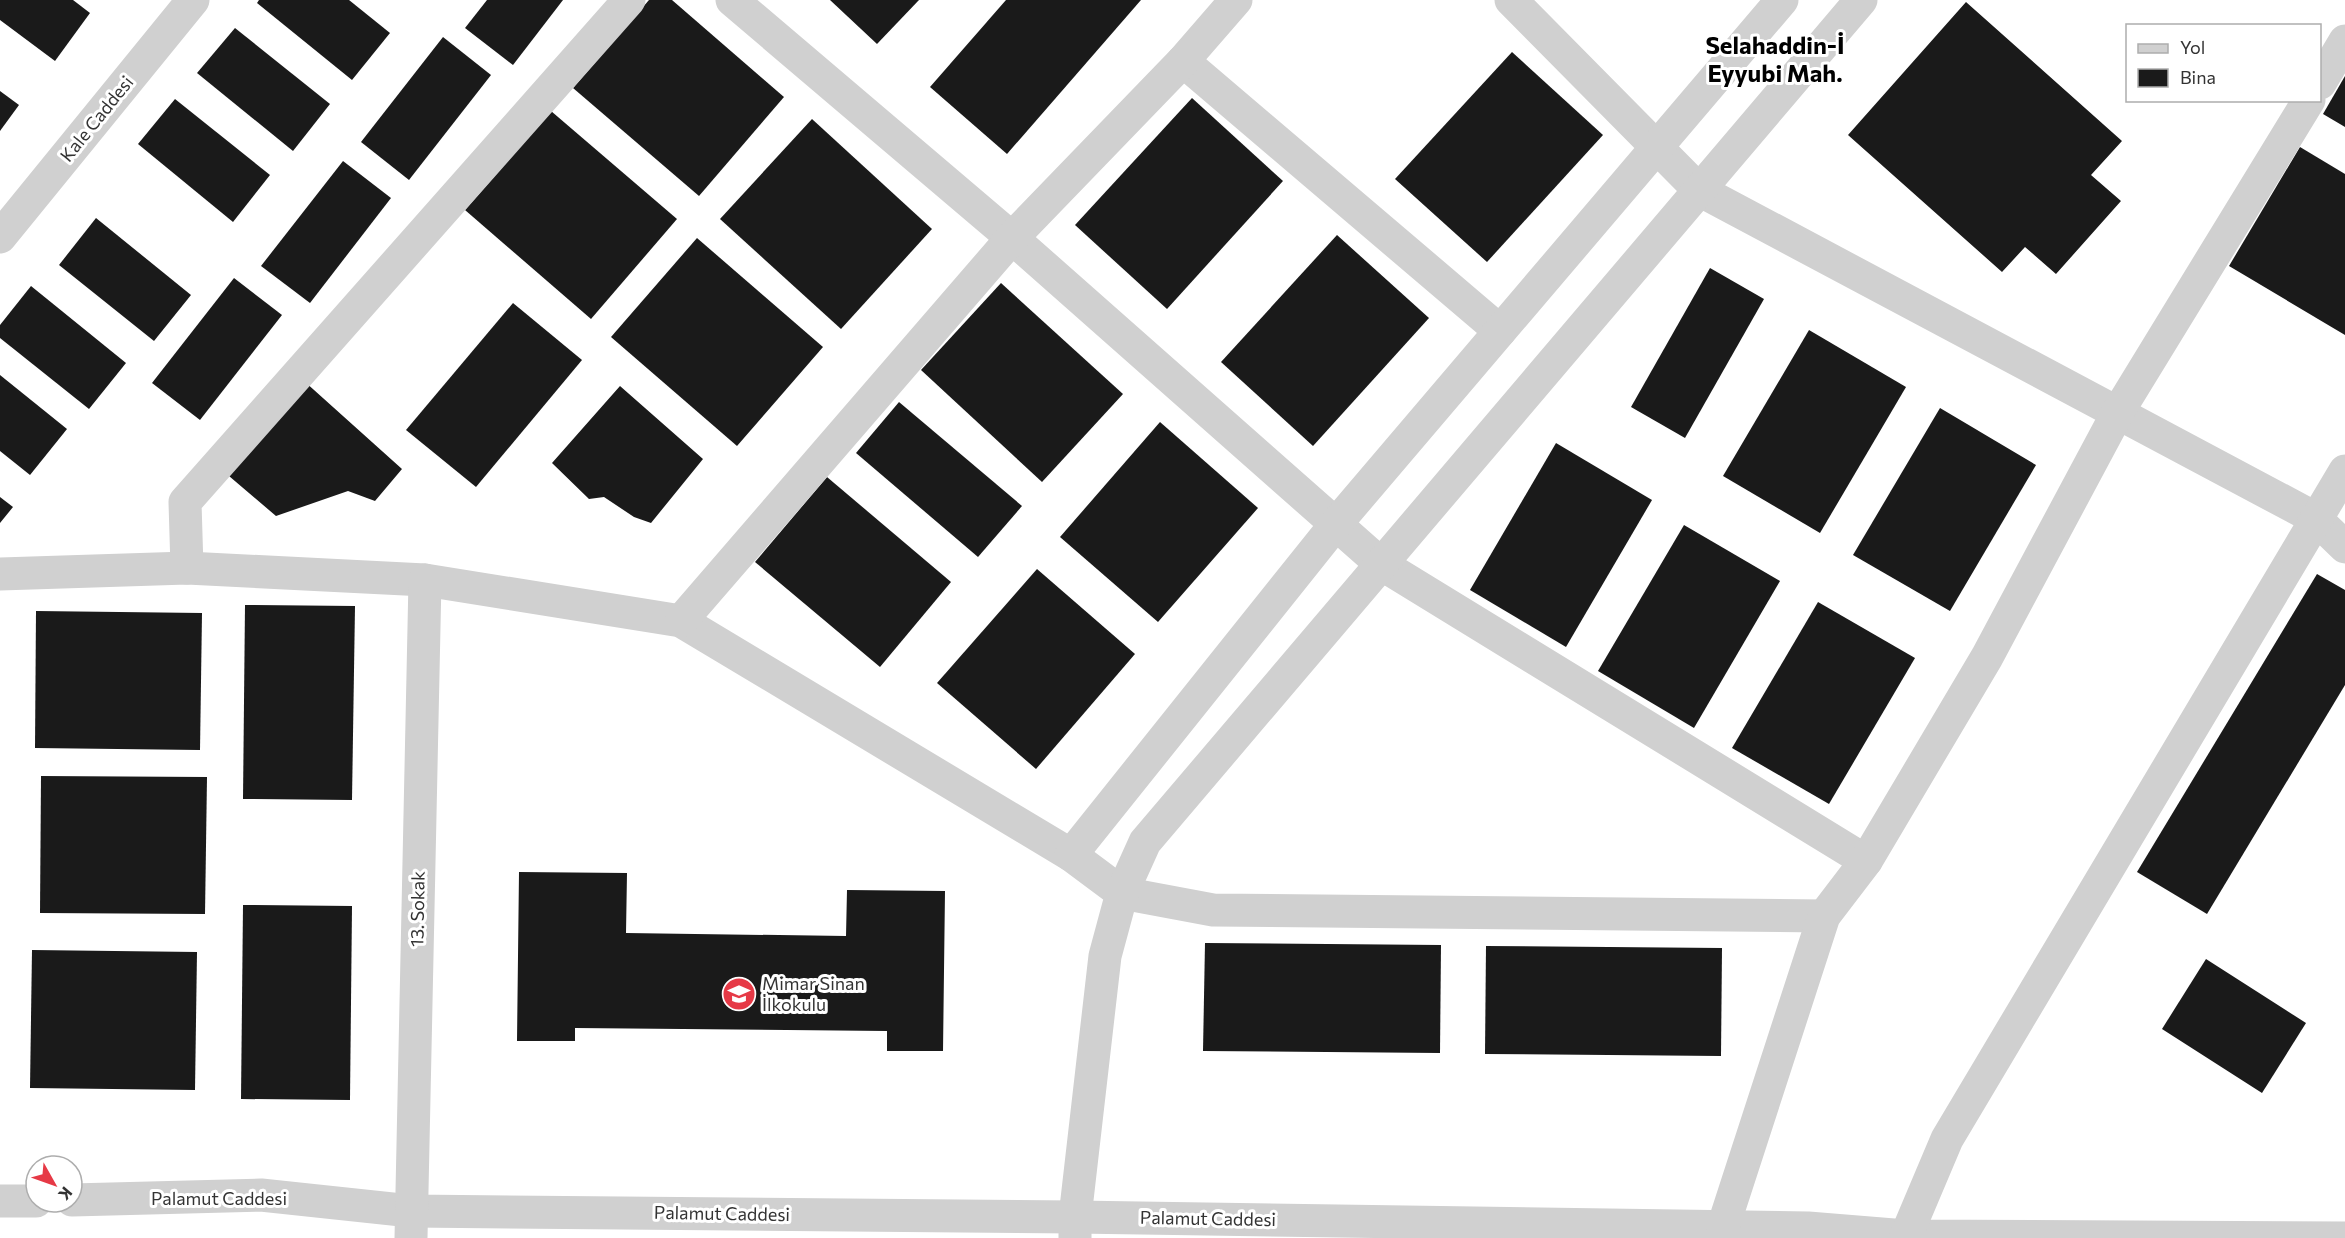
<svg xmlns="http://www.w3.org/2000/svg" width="2345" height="1238" viewBox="0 0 2345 1238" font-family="Commissioner,sans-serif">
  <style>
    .building { fill: #1a1a1a }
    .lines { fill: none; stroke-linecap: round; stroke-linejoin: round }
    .minor { stroke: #d0d0d0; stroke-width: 33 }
    .labels { text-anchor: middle; stroke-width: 6; stroke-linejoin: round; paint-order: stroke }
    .street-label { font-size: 18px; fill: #333; stroke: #fff }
    .poi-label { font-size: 18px; fill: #333; stroke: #fff; text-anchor: start }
    .district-label { font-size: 24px; font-weight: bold; fill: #000; stroke: #fff }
  </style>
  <rect width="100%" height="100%" fill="#fff"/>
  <g class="building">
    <path d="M0 0H73L90 13 55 61 0 20Z"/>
    <path d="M259 0H349L390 33 352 80 257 3Z"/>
    <path d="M487 0H563L513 65 465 28Z"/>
    <path d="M649 0H672L784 97 699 196 573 88Z"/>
    <path d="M830 0H919L877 44Z"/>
    <path d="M1006 0H1141L1007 154 930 87Z"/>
    <path d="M1966 2 2122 141 2091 175 2121 201 2056 274 2025 247 2002 272 1848 135Z"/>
    <path d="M235 28 330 104 293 151 197 73Z"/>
    <path d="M443 37 491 75 409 180 361 142Z"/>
    <path d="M1512 52 1603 135 1487 262 1395 179Z"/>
    <path d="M2345 76V127L2323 114Z"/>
    <path d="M0 91 19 105 0 131Z"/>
    <path d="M1192 98 1283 181 1167 309 1075 225Z"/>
    <path d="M175 99 270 175 233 222 138 144Z"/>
    <path d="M551 111 677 219 591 319 465 210Z"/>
    <path d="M812 119 932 229 841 329 720 219Z"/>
    <path d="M2300 147 2345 174V335L2229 266Z"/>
    <path d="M343 161 391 198 310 303 261 266Z"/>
    <path d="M96 218 191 295 154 341 59 265Z"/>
    <path d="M1337 235 1429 318 1313 446 1221 362Z"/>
    <path d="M697 238 823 347 737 446 611 337Z"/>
    <path d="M1710 268 1764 299 1685 438 1631 407Z"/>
    <path d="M234 278 282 315 200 420 152 383Z"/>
    <path d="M1001 283 1123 394 1042 482 921 370Z"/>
    <path d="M31 286 126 363 89 409 0 338V325Z"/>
    <path d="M513 303 582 360 476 487 406 430Z"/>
    <path d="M1809 330 1906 387 1820 533 1723 476Z"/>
    <path d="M0 375 67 429 30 475 0 451Z"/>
    <path d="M304 381 402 469 375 501 348 491 276 516 229 476Z"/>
    <path d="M620 386 703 459 651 523 634 517 604 497 589 499 552 463Z"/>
    <path d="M899 402 1022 506 978 557 856 453Z"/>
    <path d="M1940 408 2036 465 1950 611 1853 555Z"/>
    <path d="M1160 422 1258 508 1158 622 1060 537Z"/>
    <path d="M1556 443 1652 500 1566 647 1470 590Z"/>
    <path d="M827 477 951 582 880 667 755 562Z"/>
    <path d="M0 497 13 507 0 523Z"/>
    <path d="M1684 525 1780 581 1694 728 1598 671Z"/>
    <path d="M1037 569 1135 654 1036 769 937 683Z"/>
    <path d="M2317 574 2345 590V685L2207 914 2137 872Z"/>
    <path d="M1818 602 1915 658 1829 804 1732 748Z"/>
    <path d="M245 605 355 606 352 800 243 799Z"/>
    <path d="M36 611 202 613 200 750 35 748Z"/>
    <path d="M41 776 207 777 205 914 40 913Z"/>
    <path d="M519 872 627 873 626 933 846 936 847 890 945 891 943 1051H887V1031L575 1028V1041H517Z"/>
    <path d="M243 905 352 906 350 1100 241 1099Z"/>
    <path d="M1205 943 1441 945 1440 1053 1203 1051Z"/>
    <path d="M1486 946 1722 948 1721 1056 1485 1054Z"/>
    <path d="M32 950 197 952 195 1090 30 1088Z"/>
    <path d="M2206 959 2306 1023 2262 1093 2162 1029Z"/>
  </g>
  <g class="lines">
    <g class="minor">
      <path d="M732 0 1012 238 1381 564 1866 861"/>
      <path d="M1511 0 1699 190 2315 518 2345 547"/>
      <path d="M1183 61 1500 331"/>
      <path d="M2320 83 2345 41"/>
      <path d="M0 237 193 0"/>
      <path d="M187 568 185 502 629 0"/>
      <path d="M0 574 187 568 425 580 681 621 1071 855 1122 893 1213 910 1824 916"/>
      <path d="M681 621 1012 238 1183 61 1236 0"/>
      <path d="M1071 855 1335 525 1782 0"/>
      <path d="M72 1200 261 1195 411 1211 1075 1217 1808 1228 1906 1236 2345 1238"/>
      <path d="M0 1201H36"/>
      <path d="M1723 1227 1824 916 1866 861 1987 657 2118 412 2309 100"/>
      <path d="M1906 1236 1947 1139 2345 471"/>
      <path d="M411 1238 425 580"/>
      <path d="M1075 1238V1217L1105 956 1122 893 1145 842 1861 0"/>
    </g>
  </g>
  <defs>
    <symbol id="school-disc" viewBox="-11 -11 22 22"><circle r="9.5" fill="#e63946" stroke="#fff"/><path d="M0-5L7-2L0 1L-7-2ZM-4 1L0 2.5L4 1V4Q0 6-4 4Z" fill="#fff"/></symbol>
  </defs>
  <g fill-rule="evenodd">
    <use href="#school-disc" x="720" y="975" width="38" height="38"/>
  </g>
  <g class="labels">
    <g class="street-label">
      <text transform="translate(97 119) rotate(-51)" y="6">Kale Caddesi</text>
      <text transform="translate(418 909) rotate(-89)" y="6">13. Sokak</text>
      <text x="219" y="1205">Palamut Caddesi</text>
      <text transform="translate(722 1214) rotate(1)" y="6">Palamut Caddesi</text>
      <text transform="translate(1208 1219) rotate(1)" y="6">Palamut Caddesi</text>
    </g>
    <g class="poi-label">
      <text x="762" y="990">Mimar Sinan<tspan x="762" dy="21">İlkokulu</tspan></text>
    </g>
    <g class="district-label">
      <text x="1775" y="54">Selahaddin-İ<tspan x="1775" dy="28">Eyyubi Mah.</tspan></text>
    </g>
  </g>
  <rect x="2126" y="24" width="195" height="78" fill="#ffffff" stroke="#adadad" stroke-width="1.5"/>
  <rect x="2138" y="44" width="30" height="9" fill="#d0d0d0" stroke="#adadad" stroke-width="1.5"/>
  <text x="2180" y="54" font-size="18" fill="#333333">Yol</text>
  <rect x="2138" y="69" width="30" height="18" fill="#1a1a1a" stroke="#adadad" stroke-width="1.5"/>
  <text x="2180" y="84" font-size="18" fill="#333333">Bina</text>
  <g transform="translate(54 1184) rotate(130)"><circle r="28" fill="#ffffff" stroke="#adadad" stroke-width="1.5"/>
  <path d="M0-4.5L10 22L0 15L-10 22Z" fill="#e63946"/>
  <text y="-9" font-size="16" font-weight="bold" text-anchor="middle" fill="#333333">K</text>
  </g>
</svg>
